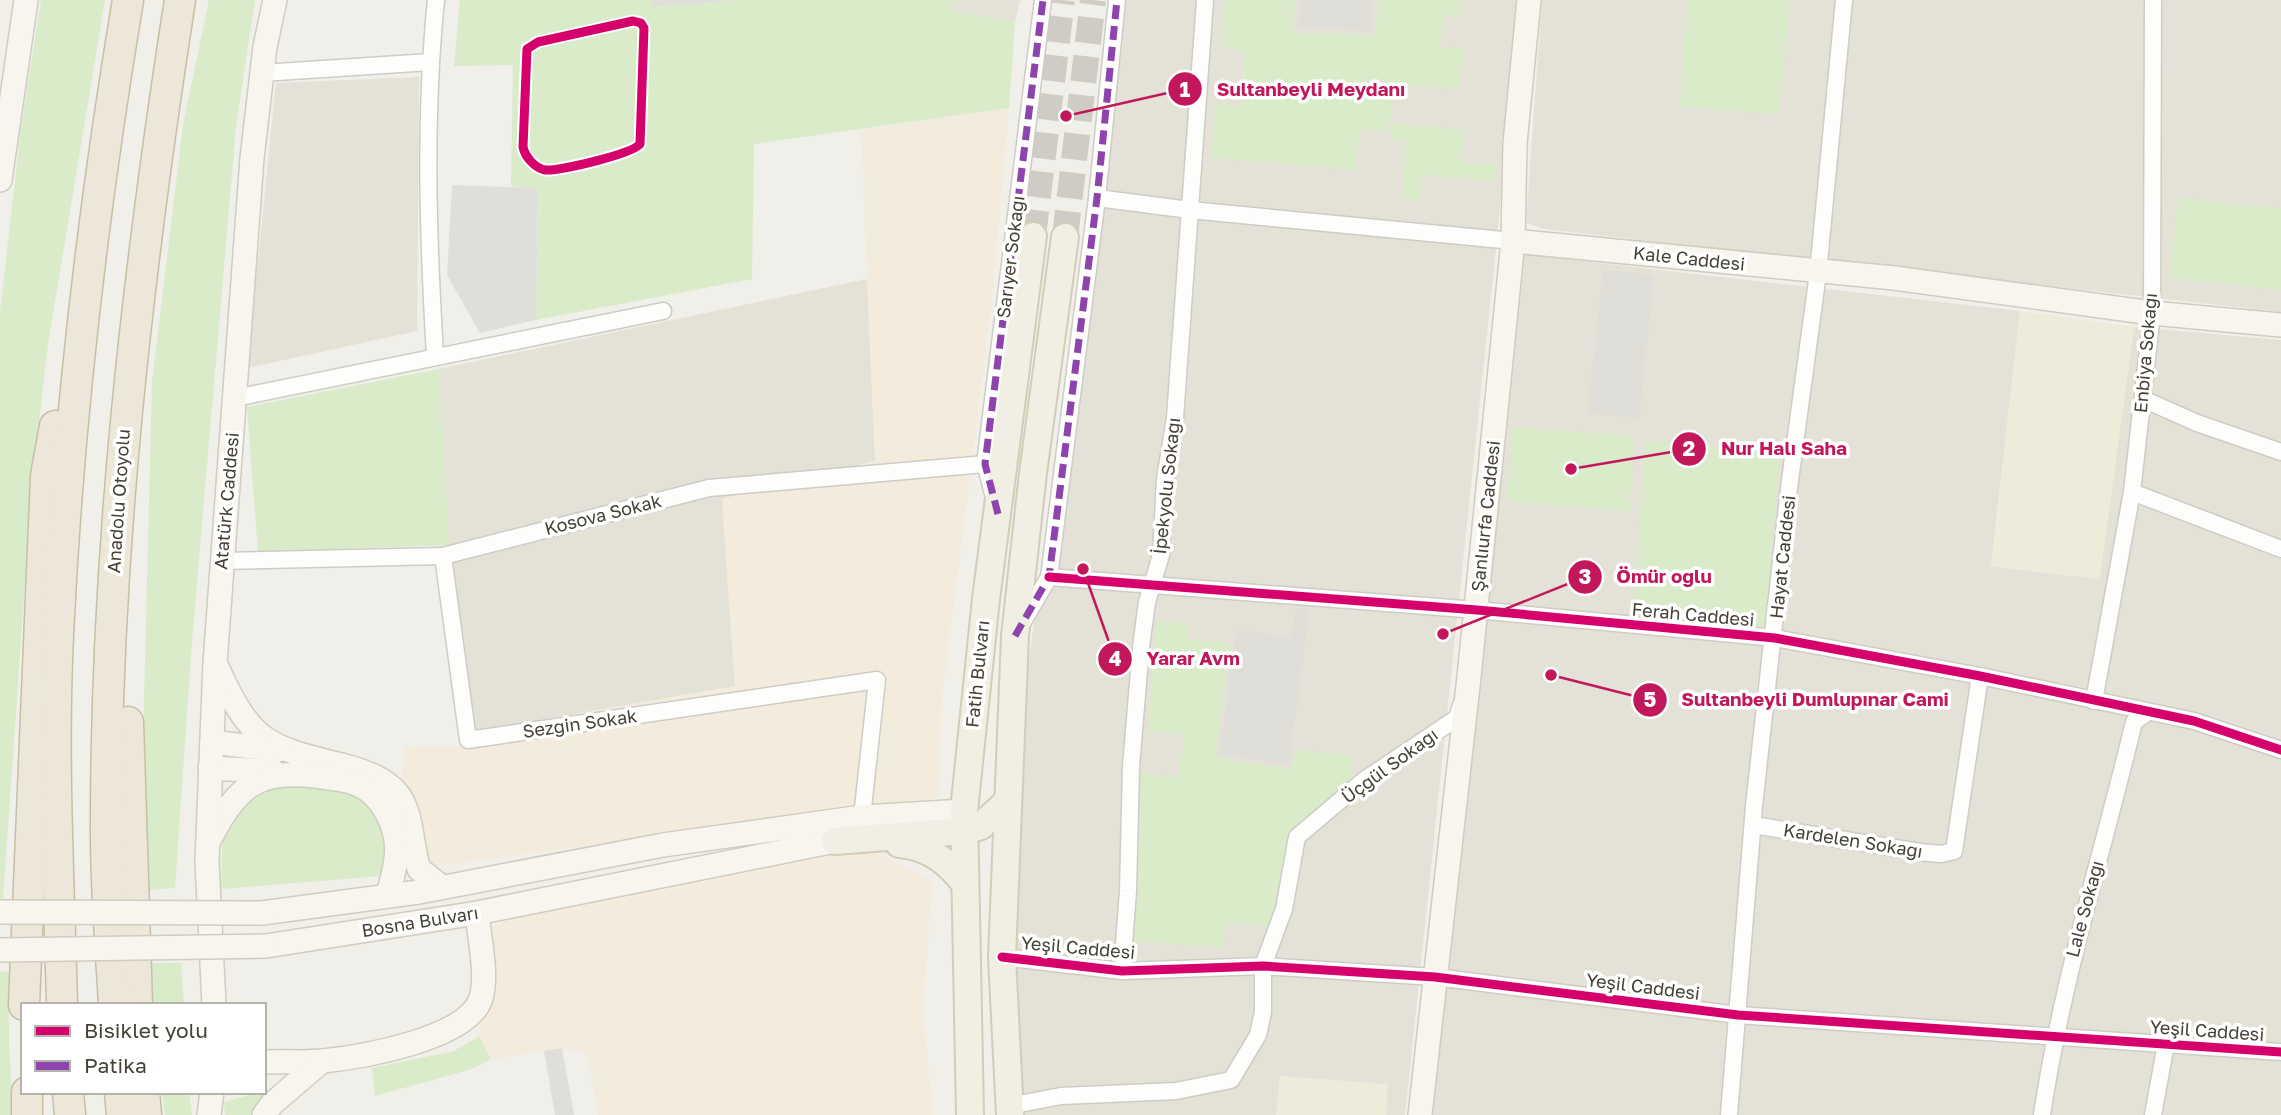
<svg xmlns="http://www.w3.org/2000/svg" width="2281" height="1115" viewBox="0 0 2281 1115" font-family="'Golos Text',sans-serif">
  <style>
    .residential { fill: #e4e1d6 }
    .commercial { fill: #f3ecdc }
    .education { fill: #eeebdb }
    .green { fill: #d9ebc9 }
    .parking { fill: #dfded9 }
    .lines { fill: none; stroke-linecap: round; stroke-linejoin: round }
    .primary-tunnel { stroke: #ceccc5; stroke-width: 26; stroke-dasharray: 26 13; stroke-linecap: butt }
    .street-casing { stroke: #ceccc7; stroke-width: 19 }
    .secondary-casing { stroke: #cfcdc0; stroke-width: 26 }
    .primary-casing { stroke: #d2cdb7; stroke-width: 30 }
    .highway-casing { stroke: #c7bfa5; stroke-width: 33 }
    .street { stroke: #fdfdfc; stroke-width: 16 }
    .secondary { stroke: #f7f5ee; stroke-width: 23 }
    .primary { stroke: #f1eee3; stroke-width: 26 }
    .highway { stroke: #ece7d9; stroke-width: 30 }
    .secondary-bridge-casing { stroke: #cfcdc0; stroke-width: 26; stroke-linecap: butt }
    .secondary-bridge { stroke: #f7f5ee; stroke-width: 23 }
    .quiet { stroke: #8e44ad; stroke-width: 7; stroke-dasharray: 14 7; stroke-linecap: butt }
    .cycleway-casing { stroke: #fff; stroke-width: 13 }
    .cycleway { stroke: #d6006c; stroke-width: 9 }
    .labels { text-anchor: middle; stroke-width: 7; stroke-linejoin: round; paint-order: stroke }
    .street-label { font-size: 18px; fill: #454135; stroke: #fff }
    .leader { fill: none; stroke: #c2185b; stroke-width: 2.5 }
    .callout-dot { fill: #c2185b; stroke: #fff; stroke-width: 2.5 }
    .mark-label { font-size: 21px; text-anchor: middle; font-weight: bold; fill: #fff }
    .callout-label { font-size: 19px; text-anchor: middle; font-weight: bold; fill: #c2185b; stroke: #fff; stroke-width: 7; stroke-linejoin: round; paint-order: stroke }
  </style>
  <rect width="100%" height="100%" fill="#f0efe9"/>
  <g class="residential">
    <path d="M954 0H1020L1015 22 952 10Z"/>
    <path d="M1111 0H1517L1498 229 1405 1115H1017L1013 1076 1024 698 1081 270Z"/>
    <path d="M1542 0H2281V312L1544 229 1526 223Z"/>
    <path d="M419 77 417 331 247 368 276 83Z"/>
    <path d="M1520 254 2020 311 1991 566 2099 579 2134 327 2281 340V1115H1432Z"/>
    <path d="M867 279 875 461 722 499 735 686 473 732 449 545 439 369Z"/>
  </g>
  <g class="commercial">
    <path d="M1009 108 992 300 942 696 938 797 422 868 402 778 404 747 459 746 458 735 735 686 722 499 875 461 861 130Z"/>
    <path d="M863 846 932 882 923 1012 933 1115H598L587 1053 562 1048 491 1059 479 1036 489 929 521 913Z"/>
  </g>
  <g class="education">
    <path d="M2020 311 2134 327 2100 579 1991 566Z"/>
    <path d="M1280 1076 1388 1084 1386 1115H1276Z"/>
  </g>
  <g class="green">
    <path d="M41 0H105L48 344 32 481 3 899H0V312L21 128Z"/>
    <path d="M209 0H255L236 127 192 641 175 888 147 890 141 823 152 382 183 125Z"/>
    <path d="M460 0H653V7L739 0H954L953 10 1015 22 1009 108 754 144 752 279 536 320 538 189 511 186 513 65 454 66Z"/>
    <path d="M1225 0H1295L1293 33 1375 35 1378 0H1462L1461 16 1443 15 1440 47 1464 49 1459 89 1393 85 1389 132 1360 130 1354 170 1212 158 1215 104 1240 106 1245 52 1220 46Z"/>
    <path d="M1687 0H1790L1779 114 1680 107Z"/>
    <path d="M1392 123 1464 130 1461 163 1495 165 1494 182 1422 175 1420 200 1403 198 1406 140 1390 139Z"/>
    <path d="M2178 198 2281 208V290L2170 278Z"/>
    <path d="M439 369 449 545 258 552 247 407Z"/>
    <path d="M1513 427 1634 436 1629 511 1507 502Z"/>
    <path d="M1646 441 1780 451 1765 627 1633 614Z"/>
    <path d="M1157 620 1189 625 1187 639 1230 645 1215 758 1291 769 1296 750 1353 756 1352 783 1289 839 1269 926 1226 922 1223 947 1129 941 1141 774 1179 777 1184 734 1148 732Z"/>
    <path d="M281 777C321 784 363 781 379 823 389 849 390 850 383 876L221 889 223 813Z"/>
    <path d="M149 963H181L184 1005H153Z"/>
    <path d="M9 971V1048L14 1115H0V972Z"/>
    <path d="M479 1036 491 1059 472 1069 375 1096 372 1068 454 1051Z"/>
    <path d="M272 1089 253 1115H225L224 1102Z"/>
    <path d="M162 1092H189L192 1115H165Z"/>
  </g>
  <g class="parking">
    <path d="M653 0H739L652 7Z"/>
    <path d="M1300 0H1373L1371 31 1298 26Z"/>
    <path d="M452 185 538 188 536 320 480 333 447 275Z"/>
    <path d="M1603 270 1654 275 1639 418 1588 413Z"/>
    <path d="M1296 608 1309 610 1289 764 1220 755 1236 630 1292 637Z"/>
    <path d="M562 1048 574 1115H555L544 1051Z"/>
  </g>
  <g class="lines">
    <g class="primary-tunnel">
      <path d="M1033 236 1062 0"/>
      <path d="M1065 237 1093 0"/>
    </g>
    <defs>
      <g id="street">
        <path d="M262 73 430 62"/>
        <path d="M1097 198 1190 210 1513 241"/>
        <path d="M435 355C428 238 424 118 436 0"/>
        <path d="M235 398 663 311"/>
        <path d="M2143 399 2197 423 2281 452"/>
        <path d="M2132 492 2281 549"/>
        <path d="M994 497 985 464 1043 0"/>
        <path d="M443 556 468 740 877 680 862 817"/>
        <path d="M222 561 443 556 709 488 985 464"/>
        <path d="M1049 577 1477 610 1775 638 1980 676 2194 721 2281 750"/>
        <path d="M1021 625 1049 577 1097 198 1117 0"/>
        <path d="M2094 701 2132 492 2152 313 2153 0"/>
        <path d="M1753 825 1920 852 1941 854 1954 851 1980 676"/>
        <path d="M1002 957 1122 971 1263 966 1435 977 1738 1015 2281 1052"/>
        <path d="M1122 971 1128 891 1131 767 1141 647 1147 602 1161 555 1165 479 1175 418 1205 0"/>
        <path d="M1009 1106 1061 1096 1176 1091 1231 1080 1258 1035 1263 1012V966L1284 909 1297 837 1363 781 1457 718 1461 705"/>
        <path d="M1729 1115 1754 806 1789 488 1818 273 1844 0"/>
        <path d="M2042 1115C2062 980 2102 855 2134 722L2148 712"/>
        <path d="M2153 1115 2166 1044"/>
      </g>
      <g id="secondary">
        <path d="M0 180 26 0"/>
        <path d="M1513 241 1894 278 2152 313 2281 325"/>
        <path d="M218 669C252 745 269 747 345 766 364 771 384 778 397 793 413 812 411 846 419 869L442 887"/>
        <path d="M212 742 278 750"/>
        <path d="M210 768 273 771"/>
        <path d="M211 837C238 783 262 768 322 777 332 779 344 779 354 783 382 792 400 830 396 858 395 870 391 883 388 895"/>
        <path d="M262 913 419 892 663 845 862 817 964 811"/>
        <path d="M266 946 477 913 835 841"/>
        <path d="M214 1005 207 862 215 663 252 158 265 47 275 0"/>
        <path d="M264 1062C284 1061 304 1063 323 1061 361 1057 469 1039 481 998 488 974 479 938 477 913"/>
        <path d="M209 1115 212 1092"/>
        <path d="M264 1115 272 1104 322 1061"/>
        <path d="M1420 1115 1469 677 1513 241 1515 143 1529 0"/>
      </g>
      <g id="primary">
        <path d="M835 841 964 831 981 826 1007 802"/>
        <path d="M899 844C928 846 949 862 965 884"/>
        <path d="M970 1115 964 811 986 599 1033 236"/>
        <path d="M1010 1115 1002 957 1015 636 1033 473 1065 237"/>
      </g>
      <g id="highway">
        <path d="M128 722 137 1005"/>
        <path d="M24 1005 46 476 55 426"/>
        <path d="M62 1005C59 882 52 758 58 635 68 423 93 209 128 0"/>
        <path d="M114 1005C111 949 106 892 106 836 105 555 137 277 180 0"/>
        <path d="M27 1092V1115"/>
        <path d="M68 1092 70 1115"/>
        <path d="M120 1092 122 1115"/>
        <path d="M144 1092 146 1115"/>
      </g>
    </defs>
    <use href="#street" class="street-casing"/>
    <use href="#secondary" class="secondary-casing"/>
    <use href="#primary" class="primary-casing"/>
    <use href="#highway" class="highway-casing"/>
    <use href="#street" class="street"/>
    <use href="#secondary" class="secondary"/>
    <use href="#primary" class="primary"/>
    <use href="#highway" class="highway"/>
    <defs>
      <g id="secondary-bridge">
        <path d="M0 912 262 913"/>
        <path d="M0 950 266 946"/>
      </g>
    </defs>
    <use href="#secondary-bridge" class="secondary-bridge-casing"/>
    <use href="#secondary-bridge" class="secondary-bridge"/>
    <g class="quiet">
      <path d="M998 514 985 464 1043 0"/>
      <path d="M1015 636 1049 577 1097 198 1117 0"/>
    </g>
    <defs>
      <g id="cycleway">
        <path d="M633 21 641 23 644 28 640 144C632 154 560 171 545 170 535 168 525 157 523 147L527 49 538 42Z"/>
        <path d="M1049 577 1477 610 1775 638 1980 676 2194 721 2281 750"/>
        <path d="M1002 957 1122 971 1263 966 1435 977 1738 1015 2281 1052"/>
      </g>
    </defs>
    <use href="#cycleway" class="cycleway-casing"/>
    <use href="#cycleway" class="cycleway"/>
  </g>
  <g class="labels">
    <g class="street-label">
      <text transform="translate(1011 257) rotate(-83)" y="6">Sarıyer Sokağı</text>
      <text transform="translate(1689 259) rotate(6)" y="6">Kale Caddesi</text>
      <text transform="translate(2146 353) rotate(-85)" y="6">Enbiya Sokağı</text>
      <text transform="translate(1167 486) rotate(-84)" y="6">İpekyolu Sokağı</text>
      <text transform="translate(119 501) rotate(-86)" y="6">Anadolu Otoyolu</text>
      <text transform="translate(227 501) rotate(-85)" y="6">Atatürk Caddesi</text>
      <text transform="translate(603 515) rotate(-14)" y="6">Kosova Sokak</text>
      <text transform="translate(1486 516) rotate(-84)" y="6">Şanlıurfa Caddesi</text>
      <text transform="translate(1783 557) rotate(-84)" y="6">Hayat Caddesi</text>
      <text transform="translate(1693 615) rotate(5)" y="6">Ferah Caddesi</text>
      <text transform="translate(978 674) rotate(-84)" y="6">Fatih Bulvarı</text>
      <text transform="translate(580 724) rotate(-8)" y="6">Sezgin Sokak</text>
      <text transform="translate(1390 766) rotate(-36)" y="6">Üçgül Sokağı</text>
      <text transform="translate(1853 841) rotate(9)" y="6">Kardelen Sokağı</text>
      <text transform="translate(2085 909) rotate(-75)" y="6">Lale Sokağı</text>
      <text transform="translate(420 922) rotate(-9)" y="6">Bosna Bulvarı</text>
      <text transform="translate(1078 948) rotate(5)" y="6">Yeşil Caddesi</text>
      <text transform="translate(1643 987) rotate(7)" y="6">Yeşil Caddesi</text>
      <text transform="translate(2207 1031) rotate(4)" y="6">Yeşil Caddesi</text>
    </g>
  </g>
  <path class="leader" d="M1066 116L1185 89M1571 469L1689 449M1443 634L1585 577M1083 569L1115 659M1551 675L1650 700"/>
  <g class="callout-dot">
    <circle cx="1066" cy="116" r="7"/>
    <circle cx="1571" cy="469" r="7"/>
    <circle cx="1443" cy="634" r="7"/>
    <circle cx="1083" cy="569" r="7"/>
    <circle cx="1551" cy="675" r="7"/>
    <circle cx="1185" cy="89" r="18"/>
    <circle cx="1689" cy="449" r="18"/>
    <circle cx="1585" cy="577" r="18"/>
    <circle cx="1115" cy="659" r="18"/>
    <circle cx="1650" cy="700" r="18"/>
  </g>
  <g class="mark-label">
    <text x="1185" y="97">1</text>
    <text x="1689" y="456">2</text>
    <text x="1585" y="584">3</text>
    <text x="1115" y="666">4</text>
    <text x="1650" y="707">5</text>
  </g>
  <g class="callout-label">
    <text x="1311" y="96">Sultanbeyli Meydanı</text>
    <text x="1784" y="455">Nur Halı Saha</text>
    <text x="1664" y="583">Ömür oğlu</text>
    <text x="1193" y="665">Yarar Avm</text>
    <text x="1815" y="706">Sultanbeyli Dumlupınar Cami</text>
  </g>
  <rect x="21" y="1003" width="245" height="91" fill="#ffffff" stroke="#b5b3ae" stroke-width="2"/>
  <rect x="35" y="1026" width="35" height="10" fill="#d6006c" stroke="#b5b3ae" stroke-width="2"/>
  <text x="84" y="1038" font-size="21" fill="#454135">Bisiklet yolu</text>
  <rect x="35" y="1061" width="35" height="10" fill="#8e44ad" stroke="#b5b3ae" stroke-width="2"/>
  <text x="84" y="1073" font-size="21" fill="#454135">Patika</text>
</svg>
